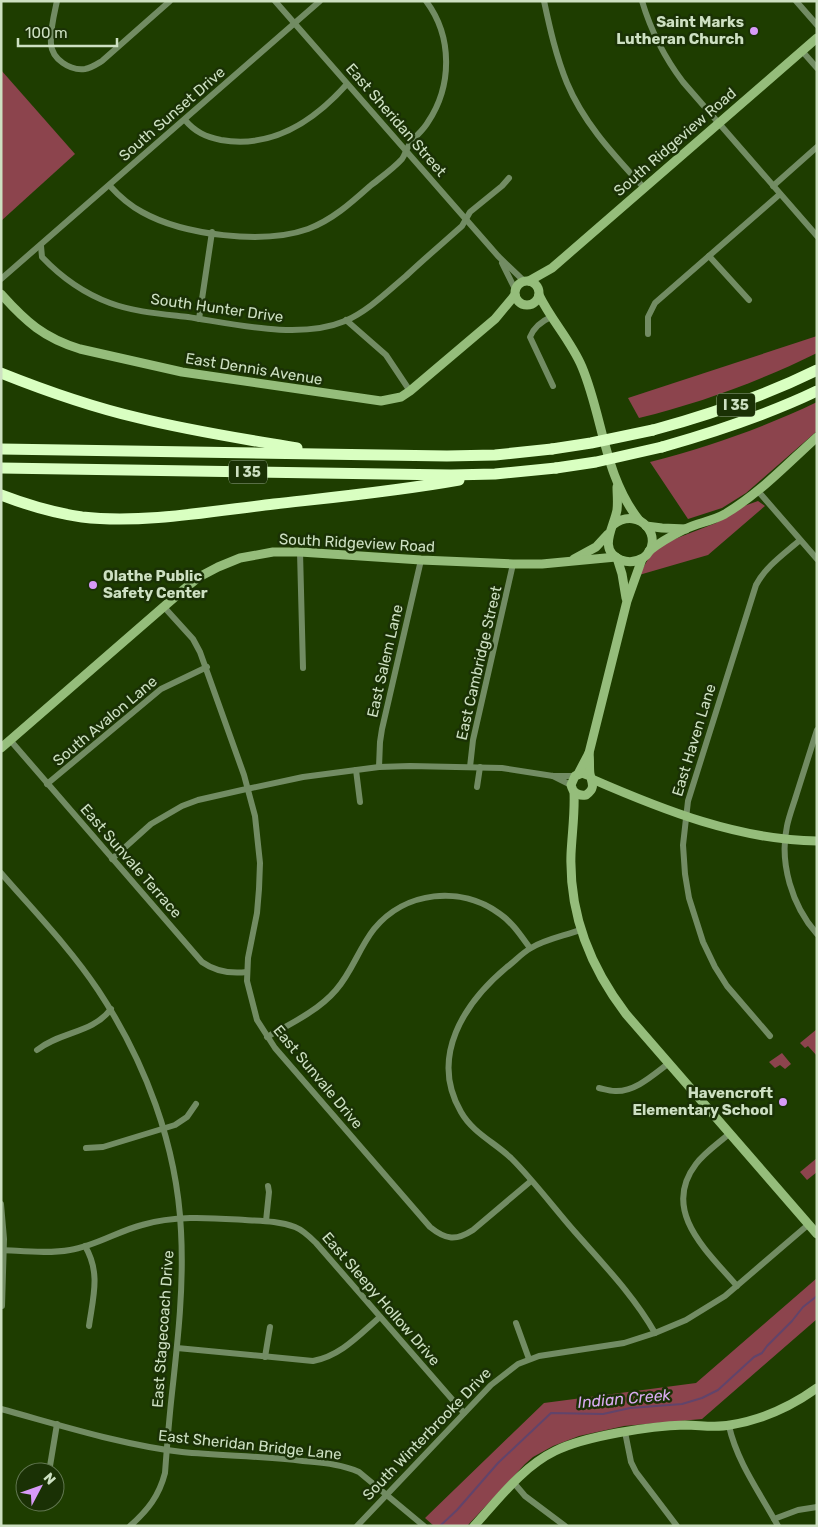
<svg xmlns="http://www.w3.org/2000/svg" width="818" height="1527" viewBox="0 0 818 1527" font-family="Rubik,sans-serif">
  <style>
    .green { fill: #8c444d }
    .lines { fill: none; stroke-linecap: round; stroke-linejoin: round }
    .stream { stroke: #61446b; stroke-width: 2 }
    .street { stroke: #728c63; stroke-width: 6 }
    .secondary { stroke: #95bd7b; stroke-width: 9 }
    .highway { stroke: #d9ffc1; stroke-width: 11 }
    .highway-bridge { stroke: #d9ffc1; stroke-width: 11 }
    .poi-dot { fill: #d89af8; stroke: #1a3105; stroke-width: 2 }
    .labels { text-anchor: middle; stroke-width: 5; stroke-linejoin: round; paint-order: stroke }
    .shield { fill: #1a3105; stroke: #97ac89; stroke-width: 1 }
    .shield-label { font-size: 14px; font-weight: bold; fill: #cde0c2 }
    .poi-label { font-size: 15px; font-weight: bold; fill: #cde0c2; stroke: #1a3105; text-anchor: end }
    .street-label { font-size: 15px; fill: #cde0c2; stroke: #1a3105 }
    .water-label { font-size: 16px; font-style: italic; fill: #d9abf1; stroke: #1a3105 }
  </style>
  <rect width="100%" height="100%" fill="#1e3d00"/>
  <g class="green">
    <path d="M1 70 75 154 1 221Z"/>
    <path d="M817 336V353C760 381 701 403 639 418L628 398Z"/>
    <path d="M817 402V431L746 493 722 508 688 519 650 462C707 447 763 428 817 402Z"/>
    <path d="M758 501 765 506 708 555 639 575 651 554 667 542 716 523 744 506Z"/>
    <path d="M817 1029V1056L808 1046 805 1048 800 1043Z"/>
    <path d="M782 1053 791 1064 785 1069 780 1065 775 1068 769 1062Z"/>
    <path d="M817 1158V1172L807 1180 800 1172Z"/>
    <path d="M817 1278V1319L702 1419 624 1426 579 1436 553 1446 533 1457 525 1464 467 1526H434L425 1518 544 1403 696 1383Z"/>
  </g>
  <g class="lines">
    <path class="stream" d="M440 1526 457 1510 498 1463 551 1413 603 1414 630 1408 682 1404 702 1398 718 1390 754 1357 762 1353 767 1346 792 1321 803 1307 817 1296"/>
    <g class="street">
      <path d="M57 1C54 15 50 30 51 44 52 59 70 71 85 69 91 68 97 64 102 61L170 1"/>
      <path d="M275 1 498 256 524 281"/>
      <path d="M544 1C550 29 556 56 567 83 584 124 615 156 644 188"/>
      <path d="M642 1C651 31 664 57 683 82L817 236"/>
      <path d="M796 1 817 25"/>
      <path d="M802 51 817 68"/>
      <path d="M185 120C195 132 206 137 221 140 273 149 314 121 347 84"/>
      <path d="M110 186C119 196 129 205 142 212 183 235 263 245 308 229 332 220 351 203 370 186 380 178 393 169 402 159 405 155 406 150 409 145 414 137 423 131 428 122 452 86 453 37 426 1"/>
      <path d="M773 186 817 147"/>
      <path d="M41 246 42 257C61 277 83 293 110 303 134 312 162 314 188 317 234 324 300 340 345 321 368 311 387 292 406 276 424 259 443 243 462 226L470 212 502 186 509 178"/>
      <path d="M709 256 749 300"/>
      <path d="M502 263 515 289"/>
      <path d="M1 279 320 1"/>
      <path d="M551 317C542 321 534 327 530 337L553 386"/>
      <path d="M199 319 212 232"/>
      <path d="M346 320 386 355 410 391"/>
      <path d="M648 334V317L655 303 780 194"/>
      <path d="M758 491 817 559"/>
      <path d="M300 552 303 668"/>
      <path d="M164 607 193 639 200 652 244 775 255 816 260 863 259 889 257 913 248 958 247 981 257 1020 275 1048 430 1227C446 1240 456 1241 473 1230L531 1181"/>
      <path d="M817 730C810 752 803 774 796 796 793 806 789 816 787 826 779 863 792 906 817 934"/>
      <path d="M10 740 202 962C216 972 230 974 247 972"/>
      <path d="M379 767 380 742 382 729 421 560"/>
      <path d="M470 767 473 740 513 564"/>
      <path d="M356 770 360 802"/>
      <path d="M553 776 571 785"/>
      <path d="M47 784 161 689 207 667"/>
      <path d="M477 787 480 767"/>
      <path d="M112 859 151 824 182 806 198 800 242 790 303 777 379 767 410 766 502 768 553 776H575"/>
      <path d="M1 873C34 911 70 948 98 990 145 1061 177 1145 181 1231 184 1285 178 1339 172 1393 169 1420 167 1446 165 1473 159 1496 148 1510 130 1526"/>
      <path d="M580 930C564 936 546 939 531 948 522 953 515 961 507 967 464 1003 429 1057 461 1112 473 1133 494 1142 511 1158 534 1181 554 1208 575 1232 604 1265 634 1296 655 1333"/>
      <path d="M770 1036 727 986 715 967 703 942 689 898 685 874 683 845 688 801 756 585C766 566 784 554 800 540"/>
      <path d="M267 1037C290 1024 318 1011 336 990 352 972 359 948 374 929 405 891 461 885 500 914 513 923 521 936 530 948"/>
      <path d="M37 1050C61 1031 92 1034 111 1009"/>
      <path d="M599 1088C604 1089 609 1091 615 1091 635 1092 653 1075 669 1063"/>
      <path d="M730 1133C719 1143 705 1152 696 1164 660 1211 708 1252 737 1286"/>
      <path d="M86 1148 103 1147 175 1125 187 1117 196 1104"/>
      <path d="M1 1204 4 1239 2 1306"/>
      <path d="M266 1221 269 1192 268 1186"/>
      <path d="M85 1246C101 1273 93 1297 89 1326"/>
      <path d="M1 1250C24 1251 48 1254 70 1250 96 1246 118 1231 142 1225 176 1215 211 1218 245 1220 262 1221 279 1221 295 1227 303 1230 310 1237 316 1243L464 1413"/>
      <path d="M516 1323 529 1359"/>
      <path d="M177 1348 313 1361C341 1356 360 1334 380 1317"/>
      <path d="M265 1357 270 1327"/>
      <path d="M1 1409C60 1425 122 1445 182 1452 222 1456 263 1456 303 1461 323 1463 341 1464 359 1472L424 1526"/>
      <path d="M729 1426C737 1462 760 1493 778 1526"/>
      <path d="M625 1432 631 1462 636 1472 677 1526"/>
      <path d="M49 1472 57 1424"/>
      <path d="M514 1483 525 1496 565 1526"/>
      <path d="M774 1519 798 1510 817 1507"/>
      <path d="M357 1526 491 1385 518 1364 539 1356 624 1343 655 1333 686 1320 725 1296 809 1224"/>
    </g>
    <g class="secondary">
      <circle cx="527" cy="293" r="12"/>
      <path d="M529 281 552 268 817 38"/>
      <path d="M1 294C26 322 44 338 80 349L182 372 381 401 401 397 410 391 495 319 515 295"/>
      <path d="M539 295C551 320 571 341 582 367 603 417 604 476 639 520"/>
      <path d="M613 525C640 504 667 540 643 558 636 562 629 563 621 560 597 550 614 527 617 510 618 502 617 494 617 487"/>
      <path d="M646 526 662 528 686 529"/>
      <path d="M649 551C660 542 673 535 685 529 698 523 712 521 725 514 760 493 787 464 817 437"/>
      <path d="M617 558 622 574 626 598"/>
      <path d="M574 559 596 547 608 534"/>
      <path d="M1 748 183 590 199 577 218 567 240 558 273 552H300L421 560 513 564H542L616 557"/>
      <path d="M589 753C590 760 589 768 590 774 592 783 596 788 586 795 578 796 573 793 571 785L575 776 582 773 590 776"/>
      <path d="M578 774 589 753 627 601 642 559"/>
      <path d="M592 779C663 810 739 840 817 841"/>
      <path d="M574 792C575 813 572 833 571 854 569 914 590 967 626 1014L817 1234"/>
      <path d="M474 1526C498 1500 522 1467 555 1451 585 1436 650 1426 685 1425 700 1425 715 1428 730 1425 761 1420 792 1406 817 1388"/>
    </g>
    <g class="highway">
      <path d="M1 373C46 391 92 407 139 418 191 431 244 439 297 448"/>
      <path d="M653 430C709 415 764 396 817 370"/>
      <path d="M662 447C715 432 767 415 817 391"/>
      <path d="M1 449 447 456 495 455 552 449"/>
      <path d="M1 468 451 475 495 474 556 468"/>
      <path d="M1 495C27 505 54 513 82 517 143 524 213 511 274 504 336 497 398 491 459 480"/>
    </g>
    <g class="highway-bridge">
      <path d="M552 449 591 443 653 430"/>
      <path d="M556 468 596 462 662 447"/>
    </g>
  </g>
  <g class="poi-dot">
    <circle cx="754" cy="31" r="5"/>
    <circle cx="93" cy="585" r="5"/>
    <circle cx="783" cy="1102" r="5"/>
  </g>
  <g class="labels">
    <g class="shield">
      <rect x="717" y="393.5" width="38" height="23" rx="4"/>
      <rect x="229" y="460.5" width="38" height="23" rx="4"/>
    </g>
    <g class="shield-label">
      <text x="736" y="410">I 35</text>
      <text x="248" y="477">I 35</text>
    </g>
    <g class="poi-label">
      <text x="744" y="27">Saint Marks<tspan x="744" dy="17">Lutheran Church</tspan></text>
      <text x="103" y="581" text-anchor="start">Olathe Public<tspan x="103" dy="17">Safety Center</tspan></text>
      <text x="773" y="1098">Havencroft<tspan x="773" dy="17">Elementary School</tspan></text>
    </g>
    <g class="street-label">
      <text transform="translate(172 114) rotate(-41)" y="5">South Sunset Drive</text>
      <text transform="translate(396 120) rotate(49)" y="5">East Sheridan Street</text>
      <text transform="translate(675 142) rotate(-41)" y="5">South Ridgeview Road</text>
      <text transform="translate(217 308) rotate(8)" y="5">South Hunter Drive</text>
      <text transform="translate(254 369) rotate(9)" y="5">East Dennis Avenue</text>
      <text transform="translate(357 543) rotate(3)" y="5">South Ridgeview Road</text>
      <text transform="translate(385 661) rotate(-77)" y="5">East Salem Lane</text>
      <text transform="translate(479 663) rotate(-77)" y="5">East Cambridge Street</text>
      <text transform="translate(105 721) rotate(-40)" y="5">South Avalon Lane</text>
      <text transform="translate(694 740) rotate(-73)" y="5">East Haven Lane</text>
      <text transform="translate(131 861) rotate(49)" y="5">East Sunvale Terrace</text>
      <text transform="translate(318 1077) rotate(50)" y="5">East Sunvale Drive</text>
      <text transform="translate(381 1299) rotate(49)" y="5">East Sleepy Hollow Drive</text>
      <text transform="translate(163 1329) rotate(-86)" y="5">East Stagecoach Drive</text>
      <text transform="translate(427 1434) rotate(-46)" y="5">South Winterbrooke Drive</text>
      <text transform="translate(250 1445) rotate(6)" y="5">East Sheridan Bridge Lane</text>
    </g>
    <g class="water-label">
      <text transform="translate(624 1398) rotate(-5)" y="6">Indian Creek</text>
    </g>
  </g>
  <rect width="818" height="1527" fill="none" stroke="#cde0c2" stroke-width="5"/>
  <g transform="translate(40 1487) rotate(49)"><circle r="24" fill="#1a3105" stroke="#627751"/>
  <path d="M0-4L9 19L0 12L-9 19Z" fill="#d89af8"/>
  <text y="-8" font-size="14" font-weight="bold" text-anchor="middle" fill="#cde0c2">N</text>
  </g>
  <path d="M18 38v8h99v-8" fill="none" stroke="#cde0c2" stroke-width="2.5"/>
  <text x="25" y="38" font-size="15" fill="#cde0c2" stroke="#1a3105" stroke-width="4" paint-order="stroke">100 m</text>
</svg>
